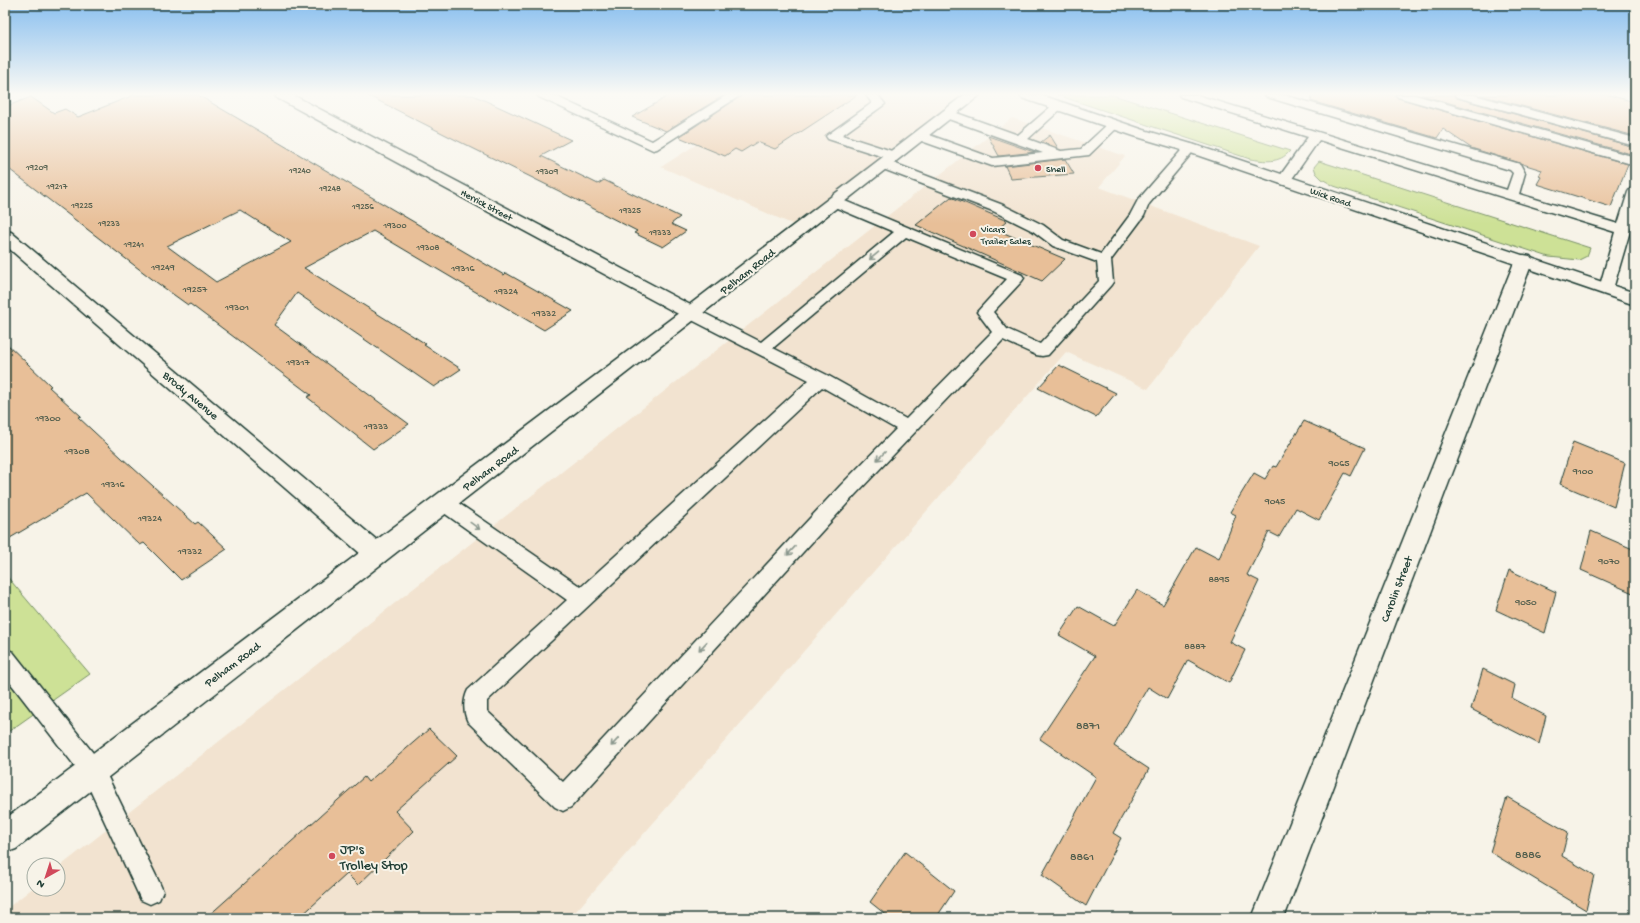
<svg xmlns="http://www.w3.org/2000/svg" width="1640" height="923" viewBox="0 0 1640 923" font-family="'Gochi Hand',sans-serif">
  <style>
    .built { fill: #f2e3d0 }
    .green { fill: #cde196; stroke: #768f65 }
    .building { fill: #e8bf98; stroke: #1f3d34; fill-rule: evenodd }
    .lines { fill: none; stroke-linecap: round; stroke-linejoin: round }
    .lane-casing { stroke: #1f3d34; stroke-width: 3 }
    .street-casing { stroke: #1f3d34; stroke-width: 3 }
    .secondary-casing { stroke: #1f3d34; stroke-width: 3 }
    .lane { fill: #f7f3e8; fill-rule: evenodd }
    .street { fill: #f7f3e8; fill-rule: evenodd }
    .secondary { fill: #f7f3e8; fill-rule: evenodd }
    .oneway { stroke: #8b988e }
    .poi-dot { fill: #d1495b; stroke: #f7f3e8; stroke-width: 1.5 }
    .labels { text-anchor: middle; stroke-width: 4; stroke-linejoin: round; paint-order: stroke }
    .far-number-label { font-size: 9px; fill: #515e4d }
    .far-poi-label { font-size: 10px; fill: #1f3d34; stroke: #f7f3e8; text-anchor: start }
    .far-street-label { font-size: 10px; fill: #1f3d34; stroke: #f7f3e8 }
    .number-label { font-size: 10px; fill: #515e4d }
    .street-label { font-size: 12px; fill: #1f3d34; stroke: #f7f3e8 }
    .near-number-label { font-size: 12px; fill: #515e4d }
    .near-poi-label { font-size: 14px; fill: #1f3d34; stroke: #f7f3e8; text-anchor: start }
  </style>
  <rect width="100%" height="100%" fill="#f7f3e8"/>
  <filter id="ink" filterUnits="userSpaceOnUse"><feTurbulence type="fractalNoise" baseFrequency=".025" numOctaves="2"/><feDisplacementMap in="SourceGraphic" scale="8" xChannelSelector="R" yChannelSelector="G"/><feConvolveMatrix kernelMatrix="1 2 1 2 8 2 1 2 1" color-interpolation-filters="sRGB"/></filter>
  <g filter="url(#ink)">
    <g class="built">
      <path d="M774 95H973L801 228 661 167Z"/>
      <path d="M1012 118 1125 156 1099 187 1259 246 1148 389 1066 352 570 918H5V910L34 887V889H58V868Z"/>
    </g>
    <g class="green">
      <path d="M1057 95H1113L1290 151C1279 164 1265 161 1250 159Z"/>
      <path d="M1319 161 1590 248 1587 256 1579 260 1549 257 1334 186 1322 179 1316 173 1314 167Z"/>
      <path d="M5 574 90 674 5 734Z"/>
    </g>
    <g class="building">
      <path d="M134 95H198L504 275 506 273 573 311 544 330 493 300 491 301 373 231 304 268 426 344 424 345 461 369 434 387 297 293 274 325 409 424 373 449 307 397 311 395 190 304 188 305 156 282 5 166V107L31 97 54 113 65 109 78 117ZM240 210 291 242 216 282 167 246Z"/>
      <path d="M367 95H473L571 140 541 156 598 184 604 180 680 217 671 224 686 231 663 247 634 233 637 231 559 191 454 139Z"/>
      <path d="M670 95H724L666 131 632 117Z"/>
      <path d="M742 95H857L775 149 757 142 741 152 735 149 725 156 679 137Z"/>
      <path d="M1312 95H1395L1398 98 1628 164 1611 207 1537 184 1541 177 1539 176 1542 170 1471 148 1443 129 1437 138 1311 101Z"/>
      <path d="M1421 95H1454L1457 98 1634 147 1631 154Z"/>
      <path d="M1480 95H1609L1635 102V136Z"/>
      <path d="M1050 135 1058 148 1041 142Z"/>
      <path d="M988 136 1031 151 1036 152 999 156Z"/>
      <path d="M1065 159 1074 174 1011 179 1005 166Z"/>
      <path d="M951 197 1007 221 997 230 1065 259 1042 281 916 225Z"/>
      <path d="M5 342 51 386 49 387 81 416 78 417 122 458 195 524 198 522 227 549 181 580 144 543 140 545 86 493 5 541Z"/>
      <path d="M1059 365 1116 393 1096 417 1038 388Z"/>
      <path d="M1304 421 1365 448 1351 476 1345 473 1319 520 1296 508 1279 537 1269 532 1247 575 1259 581 1230 642 1245 650 1229 683 1188 660 1167 699 1148 687 1114 746 1149 769 1113 833 1121 838 1086 906 1042 875 1096 777 1040 739 1095 656 1059 635 1078 606 1114 626 1137 590 1163 605 1196 547 1219 559 1236 515 1230 512 1254 473 1265 479 1273 466 1276 467Z"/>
      <path d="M1573 442 1625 463 1614 507 1560 484Z"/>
      <path d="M1591 531 1635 550V594L1581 570Z"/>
      <path d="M1509 570 1556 592 1545 633 1496 610Z"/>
      <path d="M1483 669 1515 685 1512 698 1546 716 1539 744 1471 709Z"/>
      <path d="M429 729 457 756 395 811 414 831 358 885 347 874 299 918H206L347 792 364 777 368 782Z"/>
      <path d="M1507 797 1568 832 1562 856 1594 875 1586 910 1490 852Z"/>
      <path d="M905 852 954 891 936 918H890L870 902Z"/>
    </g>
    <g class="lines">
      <defs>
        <g id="lane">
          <path d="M537 95H553L652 141 727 95H741L657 149 653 150 539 97Z"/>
          <path d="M866 95H878L885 104 842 135 898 153 900 156 898 159H890L828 139 826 136 872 103Z"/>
          <path d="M1179 95H1197L1507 190 1513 173 1510 170 1267 97 1265 95H1284L1520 164 1525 173 1519 194 1618 224 1628 192 1630 189 1635 188V214L1613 289 1611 292 1606 294 1601 292 1599 289 1615 232 1319 140 1289 183H1279L1277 180 1308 137 1181 97Z"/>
          <path d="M1396 95H1415L1635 157V165L1398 97Z"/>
          <path d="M1455 95H1474L1635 138V146L1457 97Z"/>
          <path d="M1058 102 1062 104 1064 106 1062 108 1028 139 1061 151 1081 149 1110 122H1118L1120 125 1089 155 992 166 916 139 914 136 916 133H924L993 158 1043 153 943 117 941 114 943 111H951L1018 135 1054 104Z"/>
          <path d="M1190 144 1194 145 1196 148 1149 204 1144 216 1111 260 1113 282 1111 285 1048 355 1042 356 1036 355 1003 340 854 496 571 807 563 811 555 807 468 722C463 712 463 700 468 690L567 600 437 508 435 503 437 498 444 496 451 498 581 587 809 380 686 317 683 313 686 309 691 308 696 309 761 342 894 232 830 205 828 202 830 199H840L1022 275 1024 278 1022 281 993 312 1007 329 1040 344 1099 281 1097 262 1053 246 1033 231 993 211 878 167 877 164 878 161H888L1003 205 1043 225 1063 240 1101 254 1130 215 1138 200 1186 145ZM906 237 1007 279 977 312 992 332 906 419 827 375 773 348ZM822 387 896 429 840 486 563 782 487 711V701Z"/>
          <path d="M5 649 13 652 101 763 159 882 163 891 159 900 150 904 141 900 85 779 5 676Z"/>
        </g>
        <g id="street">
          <path d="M275 95H293L698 309 700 313 698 317 691 319 684 317 277 98Z"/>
          <path d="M5 231 11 232 385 547 389 554 385 561 377 564 369 561 5 245Z"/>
          <path d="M1524 255 1530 256 1533 260 1284 918H1252L1515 260 1518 256Z"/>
        </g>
        <g id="secondary">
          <path d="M964 95H980L698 317 16 849 5 853V819L684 309Z"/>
          <path d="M1020 95H1041L1144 130 1195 145 1635 293V305L1185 151 1134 136 1022 98Z"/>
        </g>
      </defs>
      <use href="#lane" class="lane-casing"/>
      <use href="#street" class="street-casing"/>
      <use href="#secondary" class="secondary-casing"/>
      <use href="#lane" class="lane"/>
      <use href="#street" class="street"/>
      <use href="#secondary" class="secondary"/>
    </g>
    <defs><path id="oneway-shaft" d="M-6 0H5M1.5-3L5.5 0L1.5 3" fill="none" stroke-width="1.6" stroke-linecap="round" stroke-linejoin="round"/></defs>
    <g class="oneway">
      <use href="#oneway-shaft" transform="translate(874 256) rotate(140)"/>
      <use href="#oneway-shaft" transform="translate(881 456) rotate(135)"/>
      <use href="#oneway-shaft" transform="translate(475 526) rotate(36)"/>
      <use href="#oneway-shaft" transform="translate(791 551) rotate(133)"/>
      <use href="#oneway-shaft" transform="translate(703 646) rotate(133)"/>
      <use href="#oneway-shaft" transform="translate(615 742) rotate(133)"/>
    </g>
  </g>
  <linearGradient id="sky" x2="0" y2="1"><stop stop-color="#89bfef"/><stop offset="0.42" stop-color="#fbfaf5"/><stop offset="1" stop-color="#fbfaf5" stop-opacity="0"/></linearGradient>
  <rect width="1640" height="224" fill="url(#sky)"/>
  <g class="poi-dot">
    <circle cx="1038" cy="168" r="4"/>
    <circle cx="973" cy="234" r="4"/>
    <circle cx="332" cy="856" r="4"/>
  </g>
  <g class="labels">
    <g class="far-number-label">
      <text x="37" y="170">19209</text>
      <text x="300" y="173">19240</text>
      <text x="547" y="174">19309</text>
      <text x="57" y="189">19217</text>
      <text x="330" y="191">19248</text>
      <text x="82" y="208">19225</text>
      <text x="363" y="209">19256</text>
      <text x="630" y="213">19325</text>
      <text x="109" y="226">19233</text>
      <text x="395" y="228">19300</text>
      <text x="660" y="235">19333</text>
      <text x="134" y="247">19241</text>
      <text x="428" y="250">19308</text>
    </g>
    <g class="far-poi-label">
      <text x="1046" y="172">Shell</text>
      <text x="981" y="232">Vicars<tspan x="981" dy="12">Trailer Sales</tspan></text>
    </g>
    <g class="far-street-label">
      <text transform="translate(1331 196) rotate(19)" y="4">Wick Road</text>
      <text transform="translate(487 204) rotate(28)" y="4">Herrick Street</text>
    </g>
    <g class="number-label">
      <text x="163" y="270">19249</text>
      <text x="463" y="271">19316</text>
      <text x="195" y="292">19257</text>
      <text x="506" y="294">19324</text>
      <text x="237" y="310">19301</text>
      <text x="544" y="316">19332</text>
      <text x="298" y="365">19317</text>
      <text x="48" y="421">19300</text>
      <text x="376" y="429">19333</text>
      <text x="77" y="454">19308</text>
      <text x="1339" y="466">9065</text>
      <text x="1583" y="474">9100</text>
      <text x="113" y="487">19316</text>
      <text x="1275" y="504">9045</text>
      <text x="150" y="521">19324</text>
      <text x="190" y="554">19332</text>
      <text x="1609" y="564">9070</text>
      <text x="1219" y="582">8895</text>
      <text x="1526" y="605">9050</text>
      <text x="1195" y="649">8887</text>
    </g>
    <g class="street-label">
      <text transform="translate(747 271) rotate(-38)" y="4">Pelham Road</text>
      <text transform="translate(191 395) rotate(40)" y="4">Brody Avenue</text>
      <text transform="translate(490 468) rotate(-37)" y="4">Pelham Road</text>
      <text transform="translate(1396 589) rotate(-69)" y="4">Carolin Street</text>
      <text transform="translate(232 664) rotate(-37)" y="4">Pelham Road</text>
    </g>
    <g class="near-number-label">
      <text x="1088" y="729">8871</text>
      <text x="1528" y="858">8886</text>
      <text x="1082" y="860">8861</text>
    </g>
    <g class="near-poi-label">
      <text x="340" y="853">JP's<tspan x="340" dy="16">Trolley Stop</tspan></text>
    </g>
  </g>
  <rect width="1640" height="923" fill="none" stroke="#f7f3e8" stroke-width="20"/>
  <rect x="10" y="10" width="1620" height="903" fill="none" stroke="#1f3d34" stroke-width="1.5" filter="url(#ink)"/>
  <g transform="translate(46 877) rotate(219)"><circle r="19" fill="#f7f3e8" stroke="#a1aaa0"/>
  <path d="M0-3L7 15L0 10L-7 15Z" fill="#d1495b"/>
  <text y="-6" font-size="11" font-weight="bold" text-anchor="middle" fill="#1f3d34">N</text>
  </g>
</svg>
